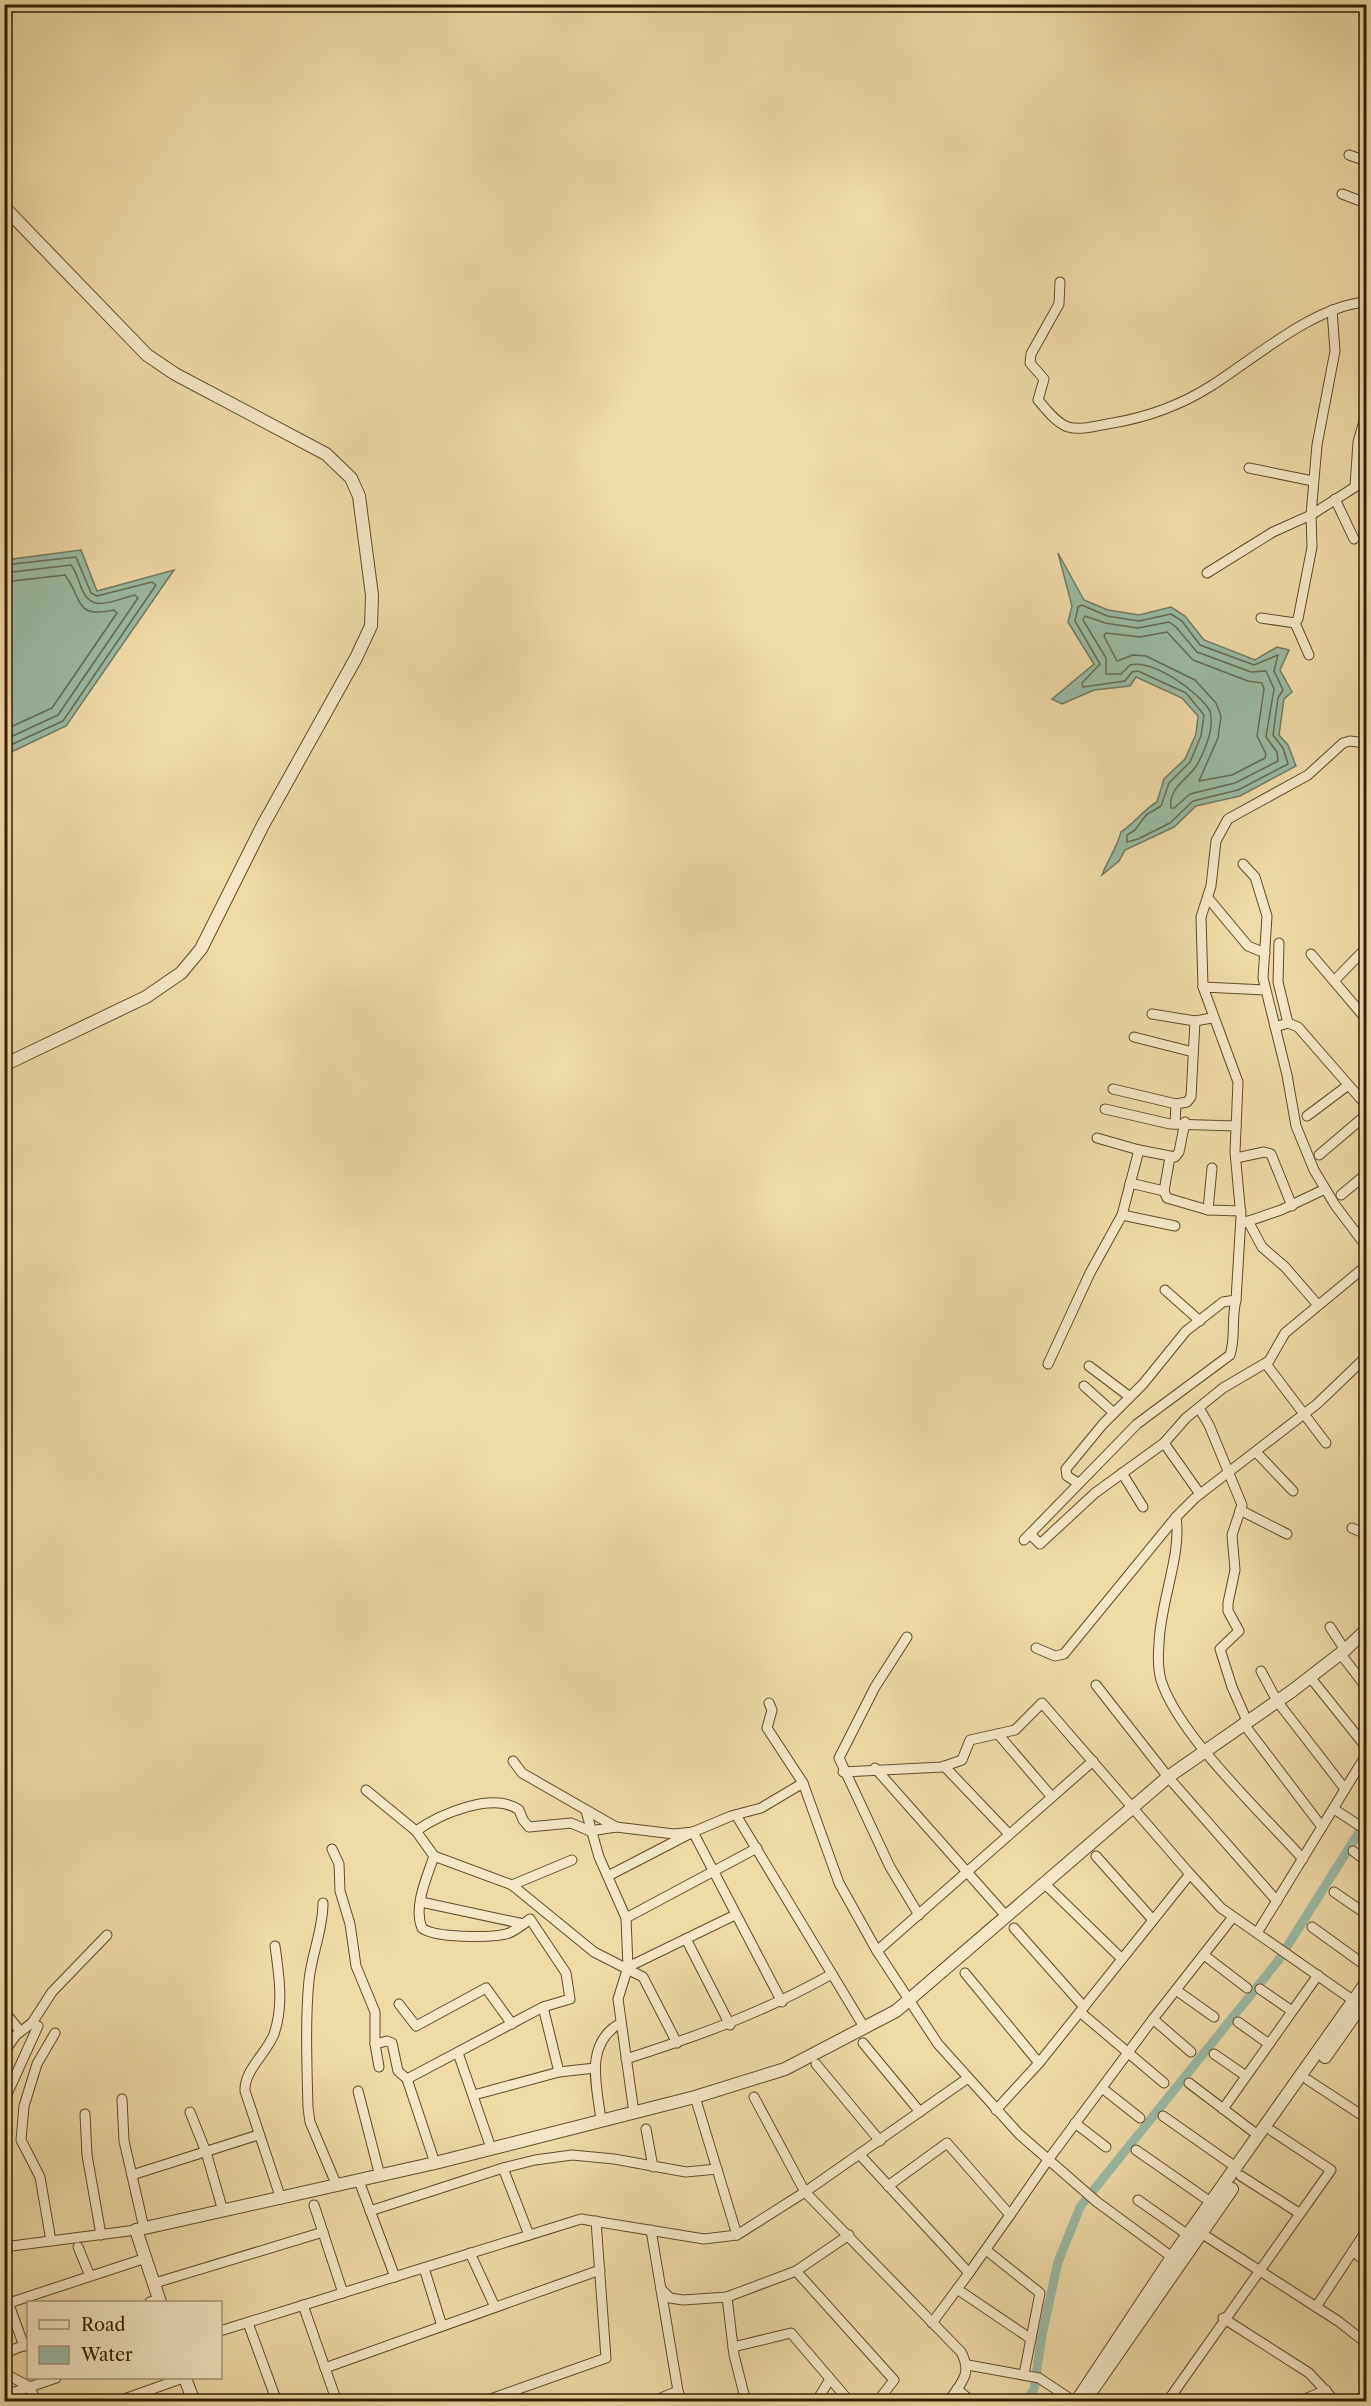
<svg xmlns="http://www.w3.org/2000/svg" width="1371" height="2406" viewBox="0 0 1371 2406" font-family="'Libre Caslon Text',serif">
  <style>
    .water { fill: #9bbba4; stroke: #727c62; stroke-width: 1.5 }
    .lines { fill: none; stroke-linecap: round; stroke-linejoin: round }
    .shore { stroke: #686c52; stroke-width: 1.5 }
    .canal { stroke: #9bbba4; stroke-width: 9 }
    .minor-casing { stroke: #634c2a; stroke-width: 11 }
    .tertiary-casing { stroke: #634c2a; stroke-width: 14 }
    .minor { stroke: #f5e7c6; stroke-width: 9 }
    .tertiary { stroke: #f5e7c6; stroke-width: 12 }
  </style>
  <rect width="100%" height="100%" fill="#f0daa8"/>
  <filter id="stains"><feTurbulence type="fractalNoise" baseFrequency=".00333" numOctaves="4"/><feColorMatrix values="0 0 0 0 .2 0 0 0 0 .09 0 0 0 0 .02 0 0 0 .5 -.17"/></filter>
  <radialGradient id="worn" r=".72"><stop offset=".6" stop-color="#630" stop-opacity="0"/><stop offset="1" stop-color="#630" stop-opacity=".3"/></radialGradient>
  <g class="water">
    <path d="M81 550 97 591 174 570 66 726 5 755V560Z"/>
    <path d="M1058 553 1084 600 1108 610 1139 615 1171 607 1185 616 1204 640 1255 660 1277 647 1289 650 1280 670 1292 692 1284 699 1279 735 1288 745 1296 766 1240 796 1196 806 1174 827 1125 850 1119 861 1102 875C1108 859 1117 848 1121 832 1135 823 1143 810 1157 802L1164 779 1185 759 1196 734 1198 716 1182 698 1136 677 1130 686 1094 690 1062 704 1052 699 1094 664 1068 622 1072 606Z"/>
  </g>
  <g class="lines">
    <g class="shore">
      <path d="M4 565 76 557 91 593 97 596 152 582 156 585 63 721 4 748"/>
      <path d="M4 573 71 565C76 571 78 579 81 587 91 615 113 600 135 595L138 598 58 715 4 740"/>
      <path d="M4 582 65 575C83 599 74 619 114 610L117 613 52 708 4 730"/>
      <path d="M1082 605 1107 616 1139 621 1171 614 1182 621 1200 645 1254 665 1278 655 1274 671 1283 690 1278 698 1273 735 1283 748 1288 764 1238 790 1193 801 1170 823 1138 839 1127 842V835L1135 830 1146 815 1161 806 1169 783 1190 762 1201 736 1204 715 1186 693 1138 671 1132 672 1125 681 1083 687 1082 683 1100 664 1075 621 1078 607Z"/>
      <path d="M1085 616 1105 623 1138 628 1169 622 1176 627 1197 652 1251 672 1266 671 1274 689 1266 737 1277 752 1278 761 1235 783 1190 794 1174 808H1171C1168 788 1187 780 1197 765 1205 750 1215 728 1210 711 1199 692 1153 659 1130 665L1121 674H1106V658L1083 620Z"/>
      <path d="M1167 632 1193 660 1248 681 1262 683 1264 689 1257 736 1266 754 1265 758 1232 775 1199 781 1218 738 1221 716 1216 703 1195 680 1146 656 1133 655 1117 661 1104 636 1106 633 1140 637Z"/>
    </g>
    <path class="canal" d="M1025 2402 1034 2389 1042 2335 1058 2262 1080 2207 1278 1961 1366 1821"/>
    <defs>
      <g id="minor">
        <path d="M1349 155 1366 161"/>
        <path d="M1342 194 1366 203"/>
        <path d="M1060 282 1059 304 1031 354 1030 363 1044 379 1038 400C1046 409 1056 423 1068 427 1082 431 1099 425 1113 423 1148 417 1181 405 1211 386 1255 358 1314 306 1366 302"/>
        <path d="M1332 310 1335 351 1317 445 1311 515 1366 480"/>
        <path d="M1249 468 1313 481"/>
        <path d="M1355 486 1358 442 1366 414"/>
        <path d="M1335 499 1354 539"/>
        <path d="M1207 573 1273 532 1311 515 1312 547 1298 619 1295 623 1261 618"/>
        <path d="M1295 623 1309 655"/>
        <path d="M1243 864 1255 877 1267 916 1263 978 1287 1075 1296 1126 1314 1170 1335 1205 1366 1246"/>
        <path d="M1208 898 1248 946 1265 953"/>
        <path d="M1279 943 1278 982 1288 1023"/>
        <path d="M1311 954 1366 1019"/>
        <path d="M1334 981 1366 948"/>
        <path d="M1203 987 1201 917 1211 886 1216 841 1228 819 1308 775 1343 743 1350 741 1366 743"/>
        <path d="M1152 1014 1195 1021"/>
        <path d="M1275 1027 1288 1023 1298 1027 1366 1105"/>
        <path d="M1134 1037 1193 1052"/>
        <path d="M1113 1089 1176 1104"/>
        <path d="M1105 1109 1170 1124 1236 1126"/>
        <path d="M1307 1116 1347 1086"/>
        <path d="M1175 1124 1176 1104 1187 1102 1191 1097 1195 1021 1212 1018"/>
        <path d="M1097 1138 1139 1150"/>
        <path d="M1319 1155 1366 1115"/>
        <path d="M1170 1157 1164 1191 1167 1198 1208 1210 1241 1211"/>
        <path d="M1236 1158 1264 1152 1271 1154 1292 1206"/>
        <path d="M1130 1183 1164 1191"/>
        <path d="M1341 1195 1366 1174"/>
        <path d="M1208 1210 1212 1168"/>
        <path d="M1122 1215 1175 1226"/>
        <path d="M1248 1221 1262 1247 1285 1267 1318 1305"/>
        <path d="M1243 1223 1281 1210 1325 1189"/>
        <path d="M1363 1228 1366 1225"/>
        <path d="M1165 1290 1200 1321"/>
        <path d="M1048 1364 1090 1273 1122 1215 1139 1150 1175 1157 1179 1152 1185 1122"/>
        <path d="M1266 1364 1326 1443"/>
        <path d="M1089 1366 1130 1397"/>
        <path d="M1084 1386 1114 1413"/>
        <path d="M1199 1408 1209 1425 1242 1505 1232 1535 1235 1570 1228 1603V1611L1239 1631 1220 1649 1232 1687 1247 1721"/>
        <path d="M1164 1443 1200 1494"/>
        <path d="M1256 1452 1293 1491"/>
        <path d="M1122 1473 1143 1507"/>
        <path d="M1078 1483 1067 1476 1066 1469 1103 1424 1143 1384 1186 1331 1223 1302 1236 1300"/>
        <path d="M1240 1510 1287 1534"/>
        <path d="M1352 1528 1366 1534"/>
        <path d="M1030 1534 1040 1544 1095 1493 1164 1443 1186 1418 1223 1388 1269 1361 1285 1333 1366 1266"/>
        <path d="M1024 1540 1137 1424 1230 1355C1236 1337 1231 1319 1236 1300L1241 1217 1235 1152 1238 1082 1203 987 1265 990"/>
        <path d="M1330 1627 1345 1650"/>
        <path d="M907 1637 875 1687 839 1758 890 1867 919 1915"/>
        <path d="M1036 1648 1055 1656 1064 1654 1176 1517"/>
        <path d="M1340 1653 1366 1687"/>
        <path d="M1261 1671 1277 1701 1345 1789"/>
        <path d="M1310 1677 1366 1747"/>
        <path d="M1096 1685 1168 1777 1277 1901"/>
        <path d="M769 1703 772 1710 767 1728 803 1783"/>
        <path d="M1243 1723 1322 1827"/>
        <path d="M998 1734 1051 1796"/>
        <path d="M513 1761 522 1773 616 1827"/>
        <path d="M944 1766 1008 1833"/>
        <path d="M875 1768 1006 1916"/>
        <path d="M843 1772 942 1767 962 1760 970 1740 1015 1730 1042 1703 1190 1874 1039 2063"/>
        <path d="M366 1790 416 1831"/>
        <path d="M1334 1809 1366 1830"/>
        <path d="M586 1811 599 1857 626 1918 628 1967 618 1999 634 2113"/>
        <path d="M736 1815 864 2027"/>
        <path d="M332 1849 339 1864 340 1891 350 1924 356 1966 375 2012V2044L379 2067"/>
        <path d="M1353 1851 1366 1861"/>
        <path d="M1096 1856 1153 1920"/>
        <path d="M1303 1859C1263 1814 1178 1735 1161 1680 1158 1669 1158 1655 1159 1644 1160 1602 1182 1555 1176 1517L1195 1498 1317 1404 1366 1357"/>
        <path d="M1190 1874 1221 1908 1354 2001"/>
        <path d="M608 1876 693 1832 731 1816 761 1808 803 1783 839 1883 877 1951 938 2044 1019 2134 1097 2202 1176 2260"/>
        <path d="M1044 1883 1122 1959"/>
        <path d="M512 1885 572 1860"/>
        <path d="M1334 1892 1366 1914"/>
        <path d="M421 1902 524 1924"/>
        <path d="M323 1903C323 1930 312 1953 309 1980 305 2022 307 2066 308 2108L310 2122 337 2186"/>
        <path d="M626 1918 757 1848"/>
        <path d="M1312 1927 1366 1966"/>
        <path d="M1014 1928 1084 2007"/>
        <path d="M1257 1933 1366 1755"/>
        <path d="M686 1939 730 2025"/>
        <path d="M275 1946C279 1975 284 2006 274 2034 267 2053 244 2070 245 2091L281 2199"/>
        <path d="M877 1951 1093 1761"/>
        <path d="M1204 1955 1247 1988"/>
        <path d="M628 1967 735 1915"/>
        <path d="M965 1973 1039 2063 996 2110"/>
        <path d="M1260 1989 1292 2011"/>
        <path d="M1176 1990 1214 2017"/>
        <path d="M399 2004 416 2026 486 1988 512 2024"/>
        <path d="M543 2007 559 2072"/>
        <path d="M4 2011 20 2031"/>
        <path d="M1080 2012 1164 2083"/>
        <path d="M1153 2019 1233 1917"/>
        <path d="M1238 2022 1269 2044"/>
        <path d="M677 2043 643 1977 594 1952 512 1885 434 1856 416 1831C440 1814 493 1791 519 1810L523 1820 529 1827 571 1823 590 1831 616 1827 674 1834 693 1832 782 2002"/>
        <path d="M863 2043 920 2112"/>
        <path d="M375 2044 387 2041 392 2043 398 2071 407 2079 435 2163"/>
        <path d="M4 2052 16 2035 32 2023 52 1992 107 1935"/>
        <path d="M458 2053 491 2148"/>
        <path d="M1214 2054 1246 2076"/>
        <path d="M626 2059C701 2035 764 2012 832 1974"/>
        <path d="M816 2064 880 2141"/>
        <path d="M407 2079 543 2007 570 1999 566 1973 530 1919C523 1924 515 1932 506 1934 490 1938 434 1938 422 1928 413 1907 427 1877 434 1856"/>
        <path d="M1308 2080 1366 2118"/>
        <path d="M1189 2083 1259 2136"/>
        <path d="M1102 2088 1140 2118"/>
        <path d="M358 2091 380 2176"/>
        <path d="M474 2095 559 2072 595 2068"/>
        <path d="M695 2097 737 2235 805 2192 961 2352C973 2374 961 2383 948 2402"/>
        <path d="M754 2097 805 2192 968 2078"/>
        <path d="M122 2099 124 2141 144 2228"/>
        <path d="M4 2101 38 2026 32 2023"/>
        <path d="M1223 2109 1318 1975"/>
        <path d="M190 2112 206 2152 223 2211"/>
        <path d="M85 2114 87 2155 101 2235"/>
        <path d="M1163 2116 1237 2168"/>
        <path d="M601 2120C597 2086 584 2045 619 2024"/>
        <path d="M1075 2123 1106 2147"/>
        <path d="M646 2129 653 2167"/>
        <path d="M1136 2150 1212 2203"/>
        <path d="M860 2155 969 2273 932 2323"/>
        <path d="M503 2168 535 2160 572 2155 614 2159 686 2172 717 2169"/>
        <path d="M132 2175 258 2135"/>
        <path d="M1241 2176 1299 2213"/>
        <path d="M359 2181 395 2277"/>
        <path d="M888 2186 947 2143 1010 2215 969 2273"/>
        <path d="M1138 2200 1188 2235"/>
        <path d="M314 2205 343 2293"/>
        <path d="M370 2211 503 2168 529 2235"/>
        <path d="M1010 2215 1048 2160 1153 2019 1191 2052"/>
        <path d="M651 2230 678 2391"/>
        <path d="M1201 2233 1338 2321 1366 2343"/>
        <path d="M51 2241 40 2177 21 2140 24 2106 37 2064 55 2033"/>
        <path d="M4 2247 136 2230"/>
        <path d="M78 2247 90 2276"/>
        <path d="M986 2250 1040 2293 1024 2374"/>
        <path d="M1353 2251 1366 2262"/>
        <path d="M470 2253 495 2307"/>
        <path d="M424 2268 442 2326"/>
        <path d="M796 2271 894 2380 877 2402"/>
        <path d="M155 2283 323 2232"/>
        <path d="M661 2289 670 2298 683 2300 727 2297 796 2271 849 2235"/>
        <path d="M957 2289 1031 2339"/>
        <path d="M4 2291 24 2346"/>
        <path d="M727 2297 734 2355 746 2402"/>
        <path d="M150 2302 159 2299"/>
        <path d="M9 2303 146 2258"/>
        <path d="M303 2305 337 2402"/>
        <path d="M1316 2307 1366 2231"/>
        <path d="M1223 2318 1309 2373 1336 2402"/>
        <path d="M248 2323 277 2402"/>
        <path d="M220 2331 581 2219 704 2239 737 2235"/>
        <path d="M733 2347 791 2333 850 2402"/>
        <path d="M4 2353 28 2344"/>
        <path d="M968 2365 1039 2378 1075 2402"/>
        <path d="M325 2368 600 2270"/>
        <path d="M4 2373 30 2387 36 2402"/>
        <path d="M957 2389 972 2402"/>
        <path d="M6 2395 56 2378"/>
        <path d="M116 2402 183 2378"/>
        <path d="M482 2402 606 2358 596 2221"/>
        <path d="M651 2402 678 2391 682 2402"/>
        <path d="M816 2402 830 2379"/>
        <path d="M1167 2402 1331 2170 1272 2131"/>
        <path d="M1298 2402 1326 2390"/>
      </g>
      <g id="tertiary">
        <path d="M4 207 147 355 175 374 326 454 351 478 359 496 372 595 371 626 356 658 263 825 201 949 181 973 146 997 4 1065"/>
        <path d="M1325 2057 1366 1999"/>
        <path d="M160 2302 136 2230 435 2163 695 2097 785 2069 896 2011 1168 1777 1292 1691 1345 1650 1366 1630"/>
        <path d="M185 2378 194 2402"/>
        <path d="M1076 2402 1172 2257 1366 1983"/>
        <path d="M1084 2402 1232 2189"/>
      </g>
    </defs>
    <use href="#minor" class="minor-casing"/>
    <use href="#tertiary" class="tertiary-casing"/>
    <use href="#minor" class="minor"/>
    <use href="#tertiary" class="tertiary"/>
  </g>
  <rect width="1371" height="2406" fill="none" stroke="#f0daa8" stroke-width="24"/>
  <rect x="6" y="6" width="1359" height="2394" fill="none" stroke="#341d00" stroke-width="3"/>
  <rect x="12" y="12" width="1347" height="2382" fill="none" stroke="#341d00" stroke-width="1.5"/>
  <rect x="27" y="2301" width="195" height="78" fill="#f5e7c6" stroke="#a89677" stroke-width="1.5"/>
  <rect x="39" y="2320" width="30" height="9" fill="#f5e7c6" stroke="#a89677" stroke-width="1.5"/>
  <text x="81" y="2331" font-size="18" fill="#341d00">Road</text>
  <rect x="39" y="2346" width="30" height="18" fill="#9bbba4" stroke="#a89677" stroke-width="1.5"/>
  <text x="81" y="2361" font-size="18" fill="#341d00">Water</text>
  <rect width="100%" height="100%" filter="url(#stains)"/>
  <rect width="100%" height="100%" fill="url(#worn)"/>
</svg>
